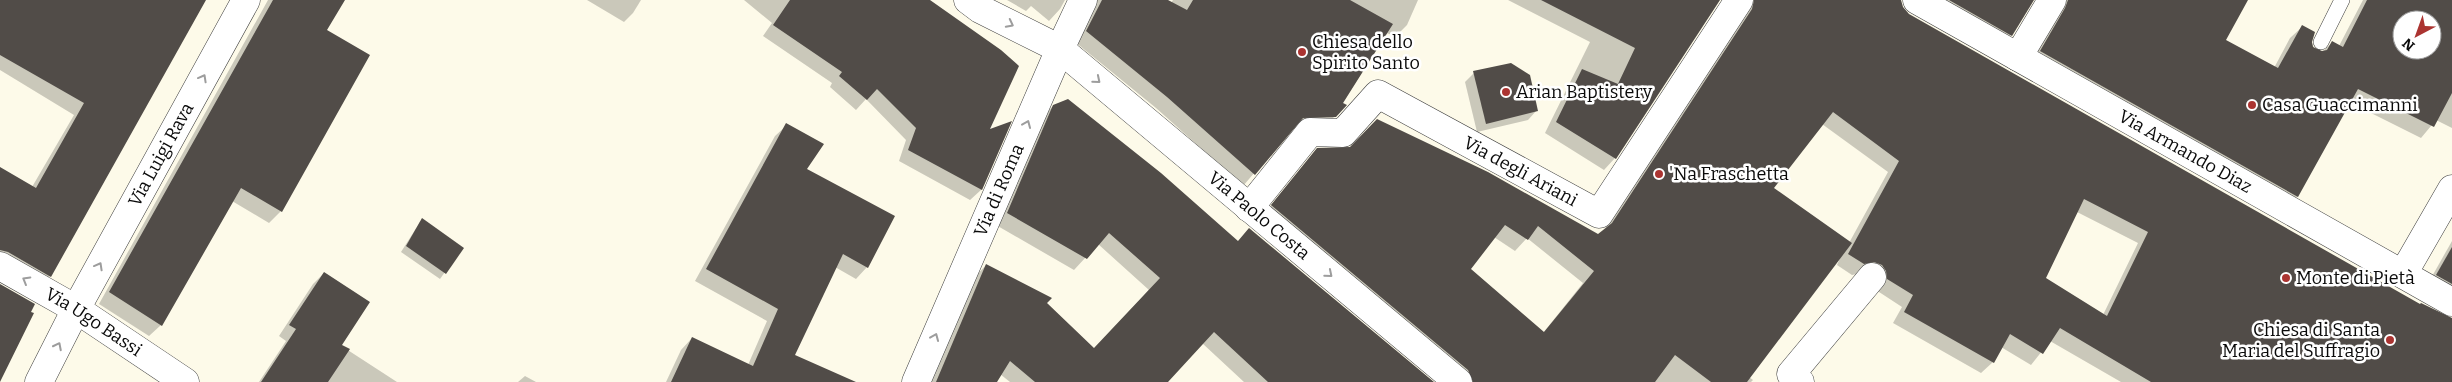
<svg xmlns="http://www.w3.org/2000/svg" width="2452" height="382" viewBox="0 0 2452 382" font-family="Bitter,serif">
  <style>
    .shadow { fill: #0003; fill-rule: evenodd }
    .building { fill: #514c48; fill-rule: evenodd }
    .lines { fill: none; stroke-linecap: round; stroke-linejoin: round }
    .lane-casing { stroke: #3d3d3d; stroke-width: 16 }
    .street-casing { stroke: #3d3d3d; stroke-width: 29 }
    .lane { stroke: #fff; stroke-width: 15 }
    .street { stroke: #fff; stroke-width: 28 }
    .oneway { stroke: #9d9d9d }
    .poi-dot { fill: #ab3431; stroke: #fff; stroke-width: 2 }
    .labels { text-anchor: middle; stroke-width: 5; stroke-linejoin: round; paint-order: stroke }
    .poi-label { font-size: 18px; fill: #0a0a0a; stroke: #fff; text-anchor: start }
    .street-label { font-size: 18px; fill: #0a0a0a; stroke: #fff }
  </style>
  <rect width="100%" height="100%" fill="#fdfae9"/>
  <g class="shadow">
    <path d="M0 0H205L50 276 38 287 0 265V168L32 187 74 115 0 70Z"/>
    <path d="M268 0H344L326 30 281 211 269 223 232 201 161 325 149 336 99 304Z"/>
    <path d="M587 0H641L633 13 624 22Z"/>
    <path d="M744 0H927L988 132 1009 123 981 190 970 200 899 161 906 140 866 99 856 110 830 87 832 83 763 36 772 23Z"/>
    <path d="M1007 0H1065L1060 9 1049 21 1031 6 1026 11Z"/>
    <path d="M1081 0H1166L1171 3 1173 0H1418L1407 25 1396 36 1386 33 1335 116 1323 128 1292 129 1243 186 1156 108 1075 42Z"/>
    <path d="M1508 0H1719L1615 158 1604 170 1545 133 1590 42Z"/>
    <path d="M1737 0H1900L1902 8 1909 15 2420 305 2452 319V382H2121L2050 341 2031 365 2001 347 1993 362 1981 373 1893 323 1902 307 1876 290 1862 273 1852 275 1837 265 1841 256 1749 377 1753 380 1751 382H1457L1261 217 1318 149 1598 235 1604 230 1741 21ZM1822 124 1888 172 1849 243 1772 188ZM2077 212 2138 243 2103 315 2044 279ZM1494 237 1515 251 1527 238 1583 283 1543 333 1469 269Z"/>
    <path d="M1917 0H2032L2011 35 2000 47Z"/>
    <path d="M2050 0H2246L2225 40 2274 68 2290 38 2302 27 2316 51H2323L2332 43 2339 46 2363 0H2452V128L2436 120 2421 138 2349 102 2297 197 2286 208 2029 63ZM2402 20H2432V50H2402Z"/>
    <path d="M1474 73 1537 110 1528 120 1477 132 1465 82Z"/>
    <path d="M1053 106 1237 242 1432 382H1244L1202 343 1167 382H1010L1000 374 995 382H930L975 277 986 265 1046 303 1094 350 1149 290 1098 244 1074 270 996 225 1041 118Z"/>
    <path d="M787 125 805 170 867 267 856 279 835 267 793 356 853 382H666L681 350 692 338 748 365 767 321 695 281 775 136Z"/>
    <path d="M422 219 462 248 440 279 401 252Z"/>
    <path d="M2452 241V304L2426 287Z"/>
    <path d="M324 273 340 345 397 382H259L286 341 279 336 313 284Z"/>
    <path d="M525 376 536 382H518Z"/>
  </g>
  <g class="building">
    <path d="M0 0H206L51 277 8 252 0 250V167L36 188 84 103 0 55Z"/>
    <path d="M273 0H345L327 30 370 55 282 212 241 188 162 326 109 292Z"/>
    <path d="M790 0H930L1001 50 1019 66 990 129 1012 121 982 190 908 150 916 128 877 89 867 100 839 76 842 72 773 25Z"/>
    <path d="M1102 0H1168L1187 10 1193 0H1350L1393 24 1343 103 1347 105 1336 117 1303 118 1255 175 1167 97 1086 31Z"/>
    <path d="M1541 0H1720L1616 159 1556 122 1582 69 1618 84 1635 48Z"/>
    <path d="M1754 0H1901L1903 7 1909 14 2420 304 2421 303 2452 318V382H2151L2060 328 2043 354 2010 334 1994 363 1904 312 1913 295 1887 279 1886 271 1882 265 1874 262 1864 264 1848 254 1899 161 1833 112 1774 188 1852 243 1747 382H1711L1675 355 1655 382H1473L1468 370 1271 205 1317 148 1350 147 1377 119 1488 172 1598 234 1612 223 1752 9ZM2084 199 2148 232 2107 316 2046 278ZM1505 225 1528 240 1538 226 1594 271 1544 332 1471 269Z"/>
    <path d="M1949 0H2034L2012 36Z"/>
    <path d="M2068 0H2248L2226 40 2278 68 2302 25 2315 32 2312 42 2313 47 2322 51 2327 50 2332 41 2343 47 2367 0H2452V93L2434 127 2358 89 2298 197 2040 51 2065 8ZM2402 20H2432V50H2402Z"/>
    <path d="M1511 63 1530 75 1538 111 1486 124 1473 71Z"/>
    <path d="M1068 99 1161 173 1238 241 1249 228 1434 382H1268L1214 332 1168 382H1035L1010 361 997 382H936L986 264 1052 298 1047 303 1094 348 1160 278 1109 233 1087 259 1007 213 1053 105Z"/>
    <path d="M786 123 824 144 807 169 895 216 868 268 843 254 795 355 856 382H671L692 337 753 366 778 309 706 269Z"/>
    <path d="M422 218 464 248 446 274 406 246Z"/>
    <path d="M2452 247V284L2436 275Z"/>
    <path d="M324 272 370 302 342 345 350 349 328 382H261L296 329 289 325Z"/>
    <path d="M0 284 35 304 31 312 34 313 0 382Z"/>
  </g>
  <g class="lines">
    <defs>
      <path id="lane" d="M2321 42 2342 0"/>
      <g id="street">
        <path id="s1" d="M968 0 980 9 1060 49 1458 382"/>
        <path id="s2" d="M1917 0 2452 302"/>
        <path d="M2018 57 2052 0"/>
        <path id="s3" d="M1249 208 1310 132 1343 133 1378 94 1599 214 1739 0"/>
        <path id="s4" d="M0 266 76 309 185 382"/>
        <path d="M2403 274 2452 189"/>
        <path id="s5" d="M39 382 76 309 246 0"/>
        <path id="s6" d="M916 382 1060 49 1083 0"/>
        <path d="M1800 382 1791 374 1872 277"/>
      </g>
    </defs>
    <use href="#lane" class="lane-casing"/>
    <use href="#street" class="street-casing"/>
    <use href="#lane" class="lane"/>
    <use href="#street" class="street"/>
  </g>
  <defs><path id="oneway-chevron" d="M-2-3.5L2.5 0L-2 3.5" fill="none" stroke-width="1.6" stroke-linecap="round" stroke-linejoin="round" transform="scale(1.25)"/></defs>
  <g class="oneway">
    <use href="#oneway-chevron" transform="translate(1010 24) rotate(27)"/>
    <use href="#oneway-chevron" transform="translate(203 78) rotate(-61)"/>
    <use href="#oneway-chevron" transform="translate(1097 80) rotate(40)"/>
    <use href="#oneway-chevron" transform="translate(1027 124) rotate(-67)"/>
    <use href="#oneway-chevron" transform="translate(99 266) rotate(-61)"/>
    <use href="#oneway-chevron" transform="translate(1329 274) rotate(40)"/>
    <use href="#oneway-chevron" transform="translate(26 280) rotate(-150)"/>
    <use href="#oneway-chevron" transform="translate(935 337) rotate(-67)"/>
    <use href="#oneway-chevron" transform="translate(58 346) rotate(-63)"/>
  </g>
  <g class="poi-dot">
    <circle cx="1302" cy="52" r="5"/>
    <circle cx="1506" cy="92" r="5"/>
    <circle cx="2252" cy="105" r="5"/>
    <circle cx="1659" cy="174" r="5"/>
    <circle cx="2286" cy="278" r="5"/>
    <circle cx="2390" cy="340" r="5"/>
  </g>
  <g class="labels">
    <g class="poi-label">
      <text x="1312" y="48">Chiesa dello<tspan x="1312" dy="21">Spirito Santo</tspan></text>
      <text x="1516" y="98">Arian Baptistery</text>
      <text x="2262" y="111">Casa Guaccimanni</text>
      <text x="1669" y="180">'Na Fraschetta</text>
      <text x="2296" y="284">Monte di Pietà</text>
      <text x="2380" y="336" text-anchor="end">Chiesa di Santa<tspan x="2380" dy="21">Maria del Suffragio</tspan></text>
    </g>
    <g class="street-label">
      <text dy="6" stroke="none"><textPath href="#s2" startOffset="308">Via Armando Diaz</textPath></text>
      <text dy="6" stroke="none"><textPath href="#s5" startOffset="258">Via Luigi Rava</textPath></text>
      <text dy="6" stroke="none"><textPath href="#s3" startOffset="345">Via degli Ariani</textPath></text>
      <text dy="6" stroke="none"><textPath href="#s6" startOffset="209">Via di Roma</textPath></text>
      <text dy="6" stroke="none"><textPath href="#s1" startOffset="364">Via Paolo Costa</textPath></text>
      <text dy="6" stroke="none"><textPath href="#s4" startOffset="109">Via Ugo Bassi</textPath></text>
    </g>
  </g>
  <g transform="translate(2417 35) rotate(221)"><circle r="24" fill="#ffffff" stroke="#9d9d9d"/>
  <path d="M0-4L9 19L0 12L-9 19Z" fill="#ab3431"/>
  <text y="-8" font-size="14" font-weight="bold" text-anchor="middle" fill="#0a0a0a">N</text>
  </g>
</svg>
